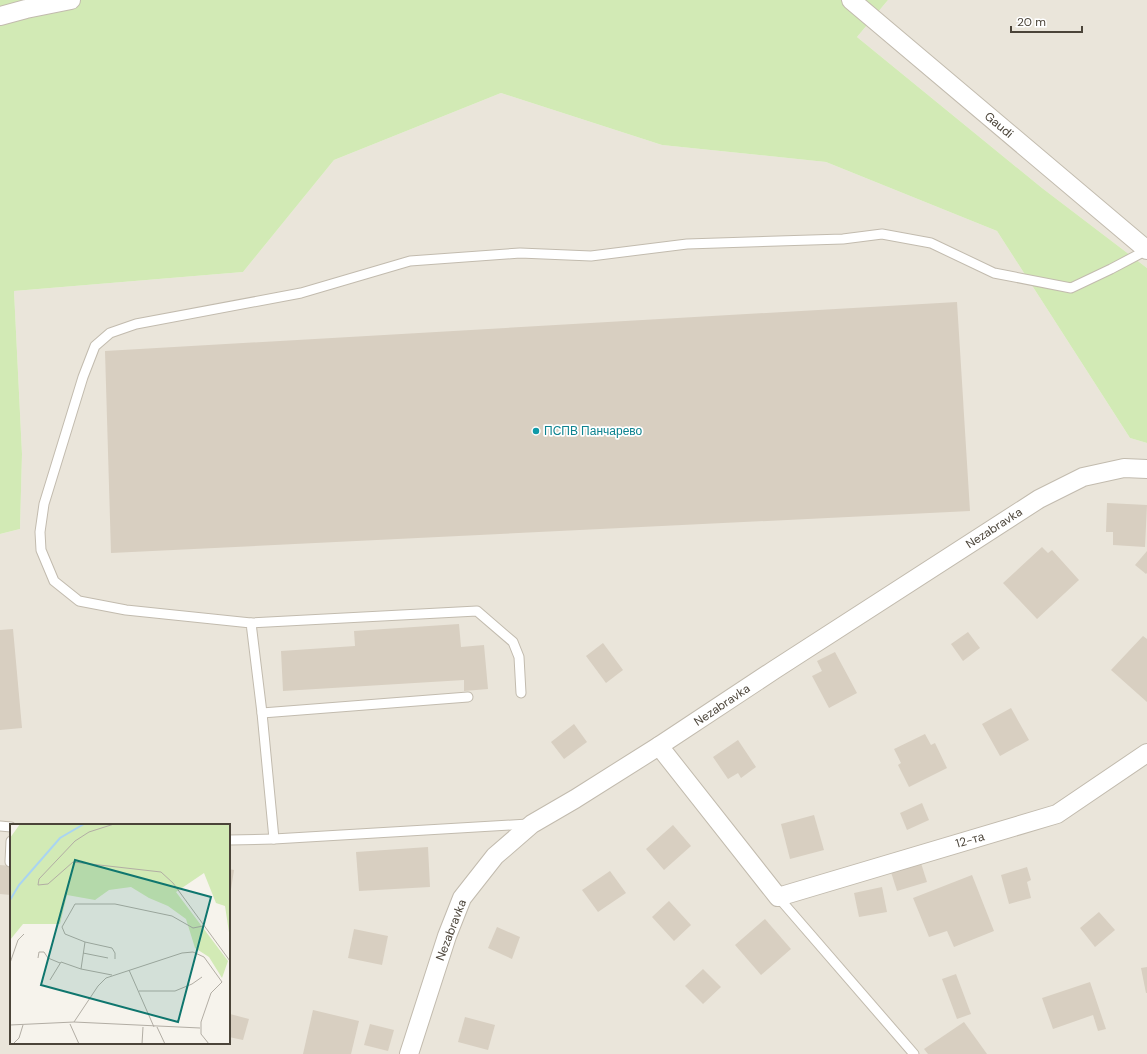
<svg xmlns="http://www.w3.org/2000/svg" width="1147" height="1054" viewBox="0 0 1147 1054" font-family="'DM Sans',sans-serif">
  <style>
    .residential { fill: #eae5da; fill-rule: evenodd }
    .green { fill: #d2eab5 }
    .building { fill: #d8cfc1 }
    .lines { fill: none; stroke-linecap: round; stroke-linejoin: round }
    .service-casing { stroke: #c2bbae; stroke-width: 11 }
    .minor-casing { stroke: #c2bbae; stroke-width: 20 }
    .service { stroke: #fff; stroke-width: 9 }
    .minor { stroke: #fff; stroke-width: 18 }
    .culture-dot { fill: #0f9aa8; stroke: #fff; stroke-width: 1.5 }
    .labels { text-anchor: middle; stroke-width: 3.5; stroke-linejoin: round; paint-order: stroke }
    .street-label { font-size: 12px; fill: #4b4439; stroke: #fff }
    .culture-label { font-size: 12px; fill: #0d838f; stroke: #fff; text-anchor: start }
    .inset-river { fill: none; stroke: #a9d4f2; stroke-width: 2 }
    .inset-road { fill: none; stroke: #b2ada4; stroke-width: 1 }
    .view { fill: #0f766e; fill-opacity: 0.15; stroke: #0f766e; stroke-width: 2 }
    .inset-edge { fill: none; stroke: #4b4439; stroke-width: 2 }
  </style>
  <rect width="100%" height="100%" fill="#f6f3ec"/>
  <g class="residential">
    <path d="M888 0H1147V268L1042 188 857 37Z"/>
    <path d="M501 93 662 145 826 162 997 231 1130 438 1147 443V1054H0V534L20 529 22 454 14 291 243 272 334 160ZM11 825H229V1043H11Z"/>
  </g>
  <path class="green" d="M0 0H888L857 37 1042 188 1147 268V443L1130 438 997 231 826 162 662 145 501 93 334 160 243 272 14 291 22 454 20 529 0 534Z"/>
  <g class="building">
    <path d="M957 302 970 511 111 553 105 351Z"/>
    <path d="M1107 503 1147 505 1145 547 1113 545V532H1106Z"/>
    <path d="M1042 547 1048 553 1052 550 1079 580 1037 619 1003 583Z"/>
    <path d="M1147 551V573L1146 574 1135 565Z"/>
    <path d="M459 624 461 647 484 645 488 689 464 691V680L283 691 281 651 355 646 354 631Z"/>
    <path d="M13 629 22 728 0 730V630Z"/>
    <path d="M968 632 980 648 963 661 951 644Z"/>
    <path d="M1143 636 1147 639V702L1111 670Z"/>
    <path d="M603 643 623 670 606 683 586 656Z"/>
    <path d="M835 652 857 693 829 708 812 676 822 671 817 661Z"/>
    <path d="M1011 708 1029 740 1000 756 982 724Z"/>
    <path d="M574 724 587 742 564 759 551 742Z"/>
    <path d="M925 734 931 745 935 743 947 768 909 787 898 765 901 763 894 749Z"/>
    <path d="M738 740 756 767 741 778 738 773 728 779 713 757Z"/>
    <path d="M922 803 929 820 907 830 900 813Z"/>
    <path d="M814 815 824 850 790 859 781 824Z"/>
    <path d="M673 825 691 846 664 870 646 849Z"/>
    <path d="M428 847 430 887 359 891 356 852Z"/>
    <path d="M920 860 927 882 897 891 890 869Z"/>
    <path d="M0 865 11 866V895L0 894Z"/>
    <path d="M1027 867 1031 880 1027 882 1031 898 1009 904 1001 875Z"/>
    <path d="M229 869 234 870 230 896H229Z"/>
    <path d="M610 871 626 893 598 912 582 890Z"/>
    <path d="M972 875 994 931 954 947 947 931 929 937 913 898Z"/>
    <path d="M882 887 887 912 859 917 854 893Z"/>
    <path d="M669 901 691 925 674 941 652 917Z"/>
    <path d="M1099 912 1115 930 1095 947 1080 928Z"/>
    <path d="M765 919 791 949 761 975 735 945Z"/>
    <path d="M497 927 520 937 512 959 488 948Z"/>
    <path d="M354 929 388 936 382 965 348 958Z"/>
    <path d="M1147 967V993H1146L1141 968Z"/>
    <path d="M703 969 721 987 703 1004 685 986Z"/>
    <path d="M956 974 971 1014 957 1019 942 979Z"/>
    <path d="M1090 982 1106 1029 1098 1031 1093 1015 1053 1029 1042 998Z"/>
    <path d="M313 1010 359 1021 351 1054H303Z"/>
    <path d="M230 1014 249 1019 243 1040 229 1037Z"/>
    <path d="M465 1017 495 1025 488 1050 458 1042Z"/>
    <path d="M964 1022 987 1054H928L924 1049Z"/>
    <path d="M370 1024 394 1030 388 1051 364 1045Z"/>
  </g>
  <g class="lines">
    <defs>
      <g id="service">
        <path d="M251 623 477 611 513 642 519 657 521 693"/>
        <path d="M262 713 468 697"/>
        <path d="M528 824 274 839 262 713 251 623 126 610 79 601 54 581 41 550 40 532 44 504 83 377 95 346 110 333 136 324 301 293 410 261 520 253 591 256 687 244 843 239 882 234 931 243 994 273 1071 288 1111 269 1147 250"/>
        <path d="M0 826 11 827"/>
        <path d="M229 840 274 839"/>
        <path d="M10 862 11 841"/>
        <path d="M778 897 914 1054"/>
      </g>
      <g id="minor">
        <path d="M851 0 1147 250"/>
        <path d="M0 16 26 9 71 0"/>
        <path d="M659 746 778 897 1057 814 1147 753"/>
        <path d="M409 1054 447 936 462 898 495 856 532 824 575 799 659 746 774 670 1039 499 1083 477 1124 468 1147 469"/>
      </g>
    </defs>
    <use href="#service" class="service-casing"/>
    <use href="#minor" class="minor-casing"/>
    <use href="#service" class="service"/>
    <use href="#minor" class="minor"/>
  </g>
  <circle class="culture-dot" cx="536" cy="431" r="4"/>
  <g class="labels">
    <g class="street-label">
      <text transform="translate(999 125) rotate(40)" y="4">Gaudi</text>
      <text transform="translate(994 528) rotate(-33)" y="4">Nezabravka</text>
      <text transform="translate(722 705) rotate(-34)" y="4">Nezabravka</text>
      <text transform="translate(970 840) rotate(-16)" y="4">12-та</text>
      <text transform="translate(451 930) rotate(-69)" y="4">Nezabravka</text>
    </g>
    <g class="culture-label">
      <text x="544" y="435">ПСПВ Панчарево</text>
    </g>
  </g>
  <g transform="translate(10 824)">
    <rect width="220" height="220" fill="#f6f3ec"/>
    <path d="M10 0H220V115L215 82 206 79 194 49 166 68 218 137 212 154 199 133 185 124 176 95 158 82 139 74 121 63 99 66 85 76 57 71 50 100H13L0 116V14Z" fill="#d2eab5"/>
    <path class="inset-river" d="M0 76 9 61 50 14 74 0"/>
    <path class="inset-road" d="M104 0 79 8 65 17 29 55 28 61 38 60 63 38 151 48 163 59 220 137M75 118 102 124 105 129V135M73 129 98 134M28 134 29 128H34L38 134 50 139M0 139 8 116 14 110M119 146 144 203M102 151 71 145 75 118 55 110 52 103 65 80H105L162 92 183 104 193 102M40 156 51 138 71 145M129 167H165L182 160 192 153M64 198 88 162 96 154 172 129 183 128 194 133 212 158M60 200 69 220M0 201 64 198 190 204M147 203 155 220M3 220 9 214 13 201M132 220 133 203M199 220 191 210V198L201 169 212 158"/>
    <path class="view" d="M65 36 201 73 168 198 31 161Z"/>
    <rect width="220" height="220" class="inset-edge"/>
  </g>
  <path d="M1011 26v6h71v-6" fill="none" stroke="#4b4439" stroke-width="2"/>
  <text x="1017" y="26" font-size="12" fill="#4b4439" stroke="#ffffff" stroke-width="3" paint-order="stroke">20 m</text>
</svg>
